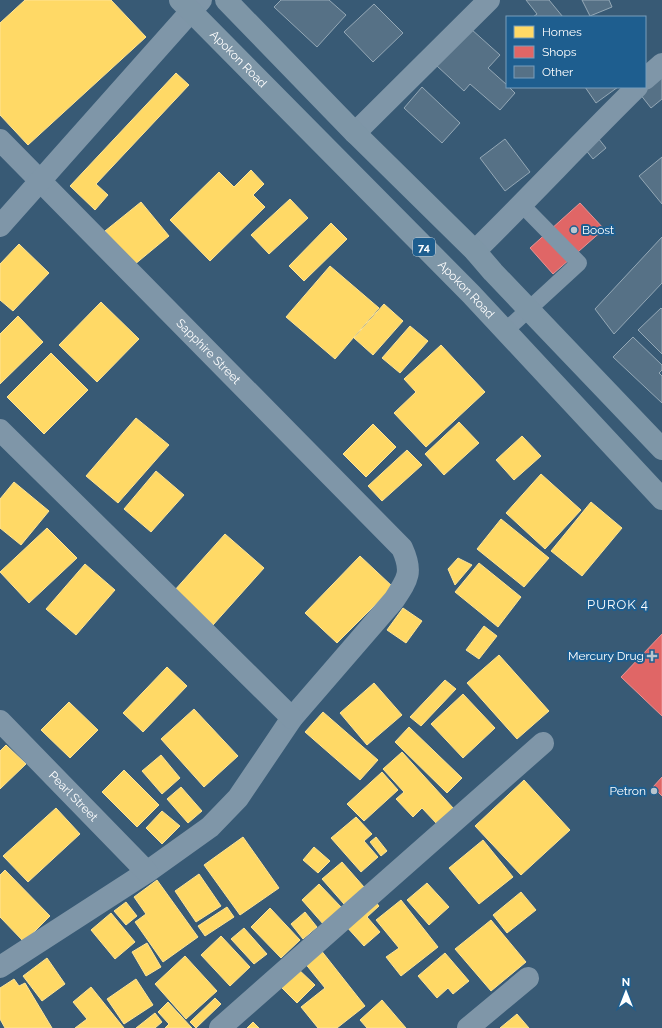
<svg xmlns="http://www.w3.org/2000/svg" width="662" height="1028" viewBox="0 0 662 1028" font-family="Raleway,sans-serif">
  <style>
    .homes { fill: #ffd966; stroke: #ffe494 }
    .shops { fill: #e06666; stroke: #e99494 }
    .building { fill: #567186; stroke: #94a8b6 }
    .lines { fill: none; stroke-linecap: round; stroke-linejoin: round }
    .service { stroke: #7f96a8; stroke-width: 16 }
    .minor { stroke: #7f96a8; stroke-width: 22 }
    .trunk { stroke: #7e96a7; stroke-width: 22 }
    .poi-dot { fill: #b9c5cf; stroke: #1e5e8f; stroke-width: 1.5 }
    .labels { text-anchor: middle; stroke-width: 4; stroke-linejoin: round; paint-order: stroke }
    .shield { fill: #1e5e8f; stroke: #bccfdd; stroke-width: 1 }
    .shield-label { font-size: 11px; font-weight: bold; fill: #fff }
    .street-label { font-size: 12px; fill: #fff; stroke: #1e5e8f }
    .poi-label { font-size: 12px; fill: #fff; stroke: #1e5e8f; text-anchor: end }
    .neighbourhood-label { font-size: 13px; letter-spacing: 1px; fill: #fff; stroke: #1e5e8f }
  </style>
  <rect width="100%" height="100%" fill="#385a75"/>
  <g class="homes">
    <path d="M25 0H111L146 37 28 145 0 115V23Z"/>
    <path d="M176 73 189 85 96 184 108 195 95 210 70 186Z"/>
    <path d="M251 170 264 184 253 195 265 207 210 261 170 220 219 172 234 187Z"/>
    <path d="M290 199 308 218 269 254 251 235Z"/>
    <path d="M141 202 169 236 134 265 105 231Z"/>
    <path d="M331 223 347 239 304 281 289 266Z"/>
    <path d="M19 244 49 273 13 311 0 300V264Z"/>
    <path d="M330 266 379 308 335 359 286 317Z"/>
    <path d="M101 302 139 339 97 382 59 345Z"/>
    <path d="M384 304 403 321 373 355 354 338Z"/>
    <path d="M18 316 43 342 0 384V334Z"/>
    <path d="M410 326 428 341 400 373 382 358Z"/>
    <path d="M441 345 485 392 426 447 394 413 416 392 404 379Z"/>
    <path d="M51 353 88 390 44 434 7 397Z"/>
    <path d="M136 418 169 445 118 503 86 476Z"/>
    <path d="M459 422 479 443 444 475 425 454Z"/>
    <path d="M373 424 396 447 366 477 343 454Z"/>
    <path d="M522 436 541 456 514 480 496 460Z"/>
    <path d="M407 450 422 465 382 501 368 486Z"/>
    <path d="M156 471 184 495 151 532 124 509Z"/>
    <path d="M541 474 581 510 545 549 506 513Z"/>
    <path d="M14 482 49 511 21 545 0 528V499Z"/>
    <path d="M591 502 622 528 582 576 551 551Z"/>
    <path d="M501 519 549 558 524 587 477 549Z"/>
    <path d="M47 528 77 558 29 603 0 572Z"/>
    <path d="M225 534 264 568 213 625 174 591Z"/>
    <path d="M360 556 393 587 337 643 305 613Z"/>
    <path d="M458 558 472 565 455 585 448 569Z"/>
    <path d="M479 563 521 597 498 627 455 592Z"/>
    <path d="M85 564 115 590 76 635 46 609Z"/>
    <path d="M403 608 422 621 406 643 387 630Z"/>
    <path d="M484 626 497 636 479 659 466 650Z"/>
    <path d="M499 655 549 711 517 739 467 683Z"/>
    <path d="M167 667 187 686 143 732 123 713Z"/>
    <path d="M445 680 456 689 421 726 410 717Z"/>
    <path d="M374 683 402 715 367 745 340 713Z"/>
    <path d="M463 694 495 728 463 758 431 724Z"/>
    <path d="M69 702 98 730 70 758 41 730Z"/>
    <path d="M194 709 238 756 204 787 161 739Z"/>
    <path d="M323 712 378 760 360 780 305 732Z"/>
    <path d="M409 727 462 778 447 793 395 742Z"/>
    <path d="M6 745 26 764 0 789V751Z"/>
    <path d="M402 752 454 809 437 824 422 808 413 817 396 799 404 792 383 769Z"/>
    <path d="M161 755 180 778 162 794 142 771Z"/>
    <path d="M124 770 159 805 137 827 102 792Z"/>
    <path d="M382 772 398 790 364 821 347 804Z"/>
    <path d="M524 780 570 830 521 875 475 826Z"/>
    <path d="M181 787 202 811 188 823 167 799Z"/>
    <path d="M56 808 80 834 28 882 3 856Z"/>
    <path d="M162 811 180 826 162 844 146 828Z"/>
    <path d="M356 817 372 834 364 841 378 857 361 872 331 838Z"/>
    <path d="M243 837 279 888 240 915 204 865Z"/>
    <path d="M376 837 387 851 381 856 370 842Z"/>
    <path d="M483 840 513 877 479 904 449 868Z"/>
    <path d="M314 847 330 861 318 873 303 860Z"/>
    <path d="M342 862 364 887 344 904 322 879Z"/>
    <path d="M5 870 50 916 24 942 0 917V875Z"/>
    <path d="M199 874 221 906 196 922 175 891Z"/>
    <path d="M157 880 198 937 163 962 135 922 146 914 134 897Z"/>
    <path d="M427 883 449 907 429 925 407 900Z"/>
    <path d="M319 884 342 908 324 925 302 900Z"/>
    <path d="M521 892 536 910 507 933 493 915Z"/>
    <path d="M374 900 379 906 367 917 380 932 364 946 345 925Z"/>
    <path d="M401 900 438 947 401 976 386 957 399 948 376 920Z"/>
    <path d="M126 902 137 916 126 925 114 911Z"/>
    <path d="M227 907 234 917 205 936 198 926Z"/>
    <path d="M270 908 300 940 281 958 251 927Z"/>
    <path d="M305 912 317 927 303 939 291 924Z"/>
    <path d="M111 913 135 942 115 959 91 930Z"/>
    <path d="M491 920 526 962 491 991 455 949Z"/>
    <path d="M244 928 267 954 254 964 231 939Z"/>
    <path d="M221 936 250 967 230 986 201 955Z"/>
    <path d="M147 943 161 967 146 976 132 952Z"/>
    <path d="M320 949 365 1006 337 1028H318L301 1007 325 988 304 962Z"/>
    <path d="M445 953 469 981 453 994 448 988 437 998 418 976Z"/>
    <path d="M185 956 217 991 186 1019 155 984Z"/>
    <path d="M47 958 65 984 42 1001 23 976Z"/>
    <path d="M296 967 315 985 297 1003 279 985Z"/>
    <path d="M14 979 19 986 25 983 52 1028H5L0 1019V988Z"/>
    <path d="M136 979 153 1005 124 1024 107 999Z"/>
    <path d="M91 987 124 1028H75L87 1019 73 1002Z"/>
    <path d="M215 998 221 1004 196 1028 190 1022Z"/>
    <path d="M382 1000 406 1028H367L360 1020Z"/>
    <path d="M168 1002 192 1028H165L169 1024 158 1012Z"/>
    <path d="M155 1013 162 1022 155 1028H136Z"/>
    <path d="M517 1014 529 1028H500Z"/>
    <path d="M253 1022 259 1028H247Z"/>
  </g>
  <g class="shops">
    <path d="M580 203 604 229 553 274 530 248Z"/>
    <path d="M662 634V716L621 677Z"/>
    <path d="M662 777V796L653 787Z"/>
  </g>
  <g class="building">
    <path d="M281 0H329L346 15 317 47 274 7Z"/>
    <path d="M526 0H549L563 17H533L537 14Z"/>
    <path d="M582 0H609L612 7 590 16Z"/>
    <path d="M374 4 403 33 373 62 344 32Z"/>
    <path d="M471 29 500 55 488 68 507 85V87H509L515 93 500 110 470 84 464 91 437 66Z"/>
    <path d="M662 76V99L651 108 640 94Z"/>
    <path d="M422 87 460 123 442 143 404 108Z"/>
    <path d="M585 87H618L596 103Z"/>
    <path d="M598 138 606 148 593 159 585 149Z"/>
    <path d="M505 139 530 172 505 191 480 158Z"/>
    <path d="M662 157V204L639 176Z"/>
    <path d="M662 237V283L614 334 595 309Z"/>
    <path d="M661 308 662 309V354L638 330Z"/>
    <path d="M633 337 662 365V370L659 373 662 376V403L613 357Z"/>
  </g>
  <g class="lines">
    <path class="service" d="M505 331 579 263 522 205"/>
    <g class="minor">
      <path d="M645 79 662 64"/>
      <path d="M355 133 489 0"/>
      <path id="s1" d="M0 140 402 548C413 572 408 579 394 600L292 718 238 798 210 827 147 872 0 967"/>
      <path d="M0 226 201 0"/>
      <path d="M475 251C530 197 582 141 637 87"/>
      <path d="M0 430 292 718"/>
      <path id="s2" d="M0 721 147 872"/>
      <path d="M220 1028 543 743"/>
      <path d="M468 1028 528 978"/>
    </g>
    <g class="trunk">
      <path id="s3" d="M180 0 471 294 662 499"/>
      <path d="M226 0 355 133 475 251 493 272 662 449"/>
    </g>
  </g>
  <g class="poi-dot">
    <circle cx="574" cy="230" r="4"/>
    <path d="M650 650h4v4h4v4h-4v4h-4v-4h-4v-4h4z"/>
    <circle cx="654" cy="791" r="4"/>
  </g>
  <g class="labels">
    <rect class="shield" x="413" y="238" width="22" height="18" rx="3"/>
    <g class="shield-label">
      <text x="424" y="251">74</text>
    </g>
    <g class="street-label">
      <text dy="4" stroke="none"><textPath href="#s3" startOffset="83">Apokon Road</textPath></text>
      <text dy="4" stroke="none"><textPath href="#s3" startOffset="407">Apokon Road</textPath></text>
      <text dy="4" stroke="none"><textPath href="#s1" startOffset="297">Sapphire Street</textPath></text>
      <text dy="4" stroke="none"><textPath href="#s2" startOffset="105">Pearl Street</textPath></text>
    </g>
    <g class="poi-label">
      <text x="582" y="234" text-anchor="start">Boost</text>
      <text x="644" y="660">Mercury Drug</text>
      <text x="646" y="795">Petron</text>
    </g>
    <g class="neighbourhood-label">
      <text x="618" y="609">PUROK 4</text>
    </g>
  </g>
  <rect x="506" y="16" width="140" height="72" fill="#1e5e8f" stroke="#789ebc"/>
  <rect x="514" y="26" width="20" height="12" fill="#ffd966" stroke="#789ebc"/>
  <text x="542" y="36" font-size="12" fill="#ffffff">Homes</text>
  <rect x="514" y="46" width="20" height="12" fill="#e06666" stroke="#789ebc"/>
  <text x="542" y="56" font-size="12" fill="#ffffff">Shops</text>
  <rect x="514" y="66" width="20" height="12" fill="#567186" stroke="#789ebc"/>
  <text x="542" y="76" font-size="12" fill="#ffffff">Other</text>
  <g transform="translate(626 992)" stroke="#1e5e8f" stroke-width="3" paint-order="stroke">
  <path d="M0-3L7 15L0 10L-7 15Z" fill="#ffffff"/>
  <text y="-6" font-size="11" font-weight="bold" text-anchor="middle" fill="#ffffff">N</text>
  </g>
</svg>
